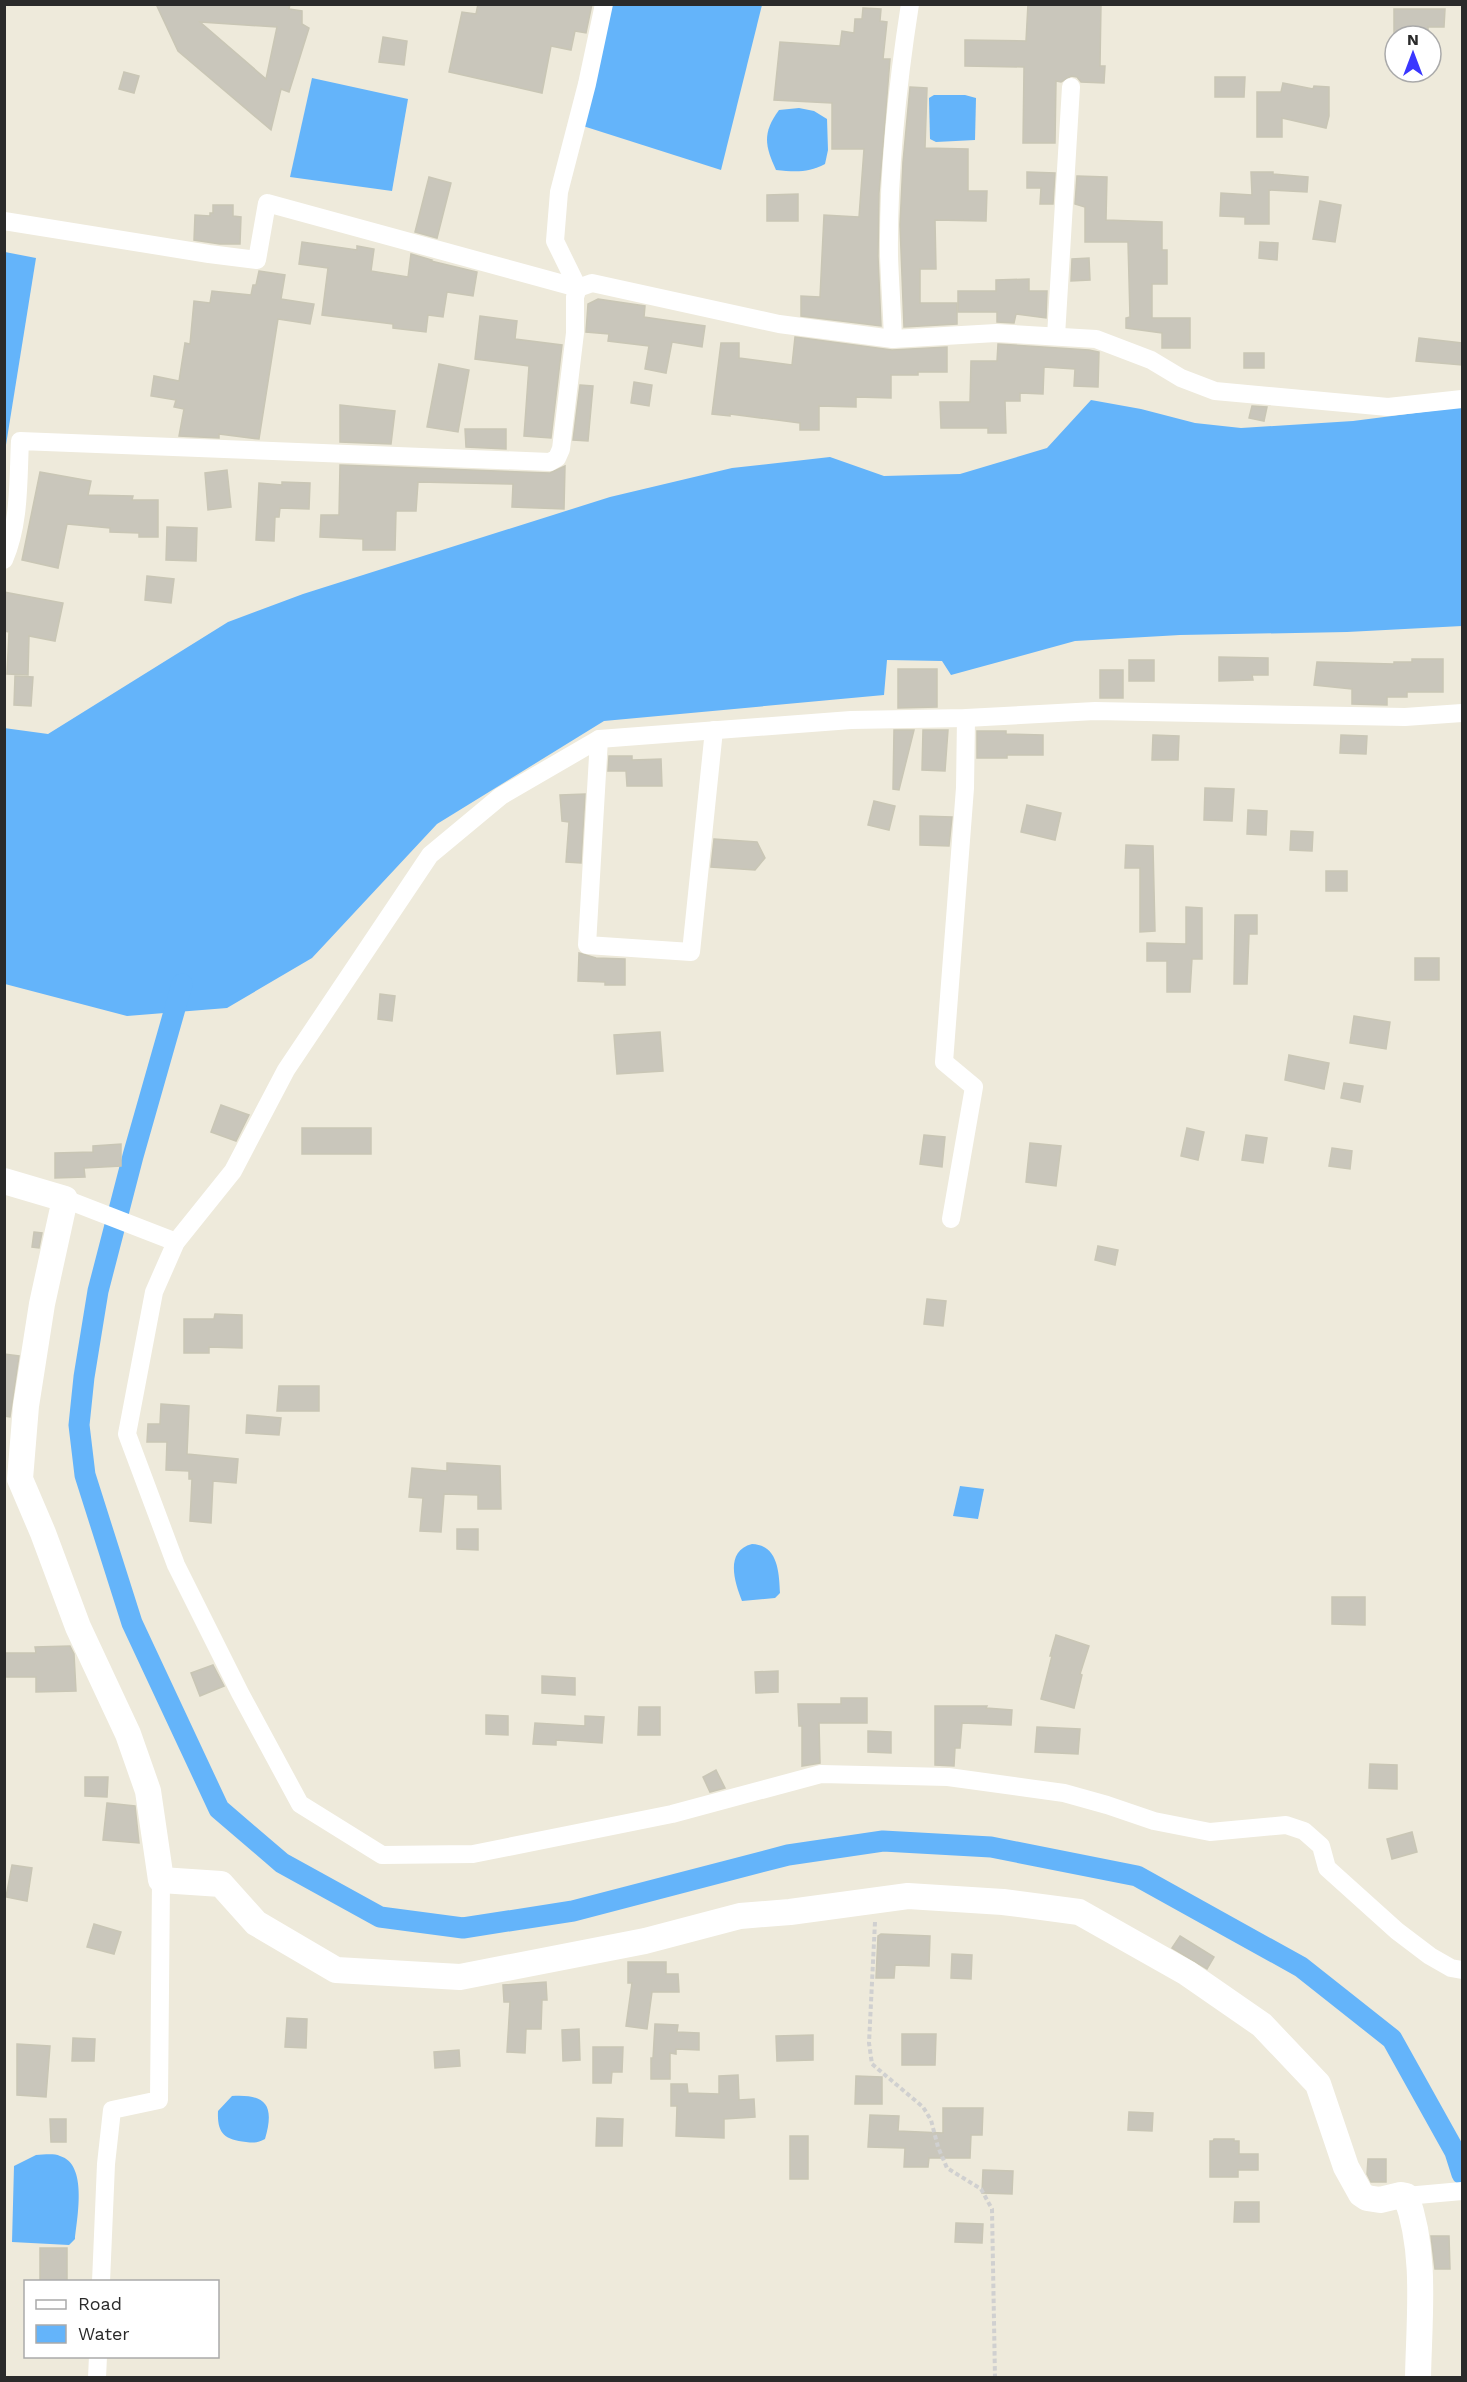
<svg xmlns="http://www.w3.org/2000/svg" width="1467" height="2382" viewBox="0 0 1467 2382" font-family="'Work Sans',sans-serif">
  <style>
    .water { fill: #64b4fa }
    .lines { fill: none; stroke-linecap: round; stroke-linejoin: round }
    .canal { stroke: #64b4fa; stroke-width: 21 }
    .building { fill: #c9c6bb; stroke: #c9c6b5; stroke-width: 1.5; fill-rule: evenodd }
    .path { stroke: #d0d0d0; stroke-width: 4; stroke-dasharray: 4.5 3; stroke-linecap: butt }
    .street { stroke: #fff; stroke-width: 18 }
    .secondary { stroke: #fff; stroke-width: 26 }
  </style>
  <rect width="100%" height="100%" fill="#eeeadb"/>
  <g class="water">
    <path d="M608 5H762L721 170 583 126Z"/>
    <path d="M312 78 408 99 392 191 290 177Z"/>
    <path d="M934 95H965L976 98 975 140 936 142 930 139 929 98Z"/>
    <path d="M799 108 814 111 827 119 828 150 825 164C808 173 795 172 776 170 765 146 762 133 779 110Z"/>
    <path d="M5 252 36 258 5 451 4 252Z"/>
    <path d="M1091 400 1141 409 1195 423 1241 428 1353 421 1462 407V626L1347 632 1180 635 1075 641 951 675 942 661 887 660 884 695 604 721 437 824 312 958 227 1008 127 1016 5 984 4 728 48 734 228 622 303 594 610 497 732 468 830 457 884 476 960 474 1047 448Z"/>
    <path d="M960 1486 984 1489 978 1519 953 1516Z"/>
    <path d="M752 1544C778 1545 779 1572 780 1593L775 1598 742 1601C734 1581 725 1551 752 1544Z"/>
    <path d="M232 2096C266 2094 275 2105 265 2139 258 2143 254 2143 246 2142 224 2140 217 2133 218 2111Z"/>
    <path d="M36 2155C43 2155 53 2153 60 2156 88 2164 77 2218 75 2239L69 2245 12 2242 14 2166Z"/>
  </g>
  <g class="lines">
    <path class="canal" d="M182 984 133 1156 98 1291 84 1377 79 1425 85 1475 132 1623 219 1809 282 1863 380 1917 463 1928 573 1911 788 1855 883 1841 991 1847 1137 1876 1301 1967 1392 2039 1455 2152 1462 2174"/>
  </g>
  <g class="building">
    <path d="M156 4H290L289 9 302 11V24L309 28 289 92 281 89 271 130 178 51ZM200 22 277 27 266 79Z"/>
    <path d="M478 4H592L586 33 575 31 571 50 551 46 542 93 449 72 462 12 476 14Z"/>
    <path d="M1028 4H1101L1100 66H1105L1104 83 1081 82 1077 77 1071 76 1061 82 1056 81 1055 143H1023L1024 67 965 66V40L1026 41Z"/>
    <path d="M863 8 881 9 880 21 887 22 883 59H890L879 193 878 256 881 326 801 316V296L820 297 824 215 859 217 864 149H832V103L774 100 780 42 840 46 842 31 854 33 855 19H862Z"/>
    <path d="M1394 9H1445L1444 27H1428V36H1394Z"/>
    <path d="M383 37 407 41 404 65 379 62Z"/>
    <path d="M124 72 139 76 134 93 119 89Z"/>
    <path d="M1215 77H1245L1244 97H1215Z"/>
    <path d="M1283 83 1313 89 1314 86 1329 87V116L1326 128 1282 118V137H1257V92H1281Z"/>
    <path d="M910 87 927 88 925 148 968 149V191H987L986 221 935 220 936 269H920V303H957V324L904 327 900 225 903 162Z"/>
    <path d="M1027 172 1055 173 1053 204H1040L1041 188H1027Z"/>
    <path d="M1251 172H1273V174L1308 177 1307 192 1269 190V224H1245V217L1220 216 1221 193 1252 195Z"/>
    <path d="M1077 176 1107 177 1106 220 1162 222V250H1167V284H1152V318H1190V348H1162V333L1126 328V318L1130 317 1128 242H1085V207L1075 204Z"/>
    <path d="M429 177 451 183 437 238 415 232Z"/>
    <path d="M798 194V221H767V195Z"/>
    <path d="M1320 201 1341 205 1335 242 1313 239Z"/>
    <path d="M213 205H233V216L241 217 240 244H220L194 240 195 215 210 216V213H213Z"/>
    <path d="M302 242 357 250V246L374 249 371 271 408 277 411 254 432 260 431 261 477 272 473 296 447 292 443 317 428 315 426 332 393 328V324L322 315 328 268 299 264Z"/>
    <path d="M1260 242 1278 243 1277 260 1259 258Z"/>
    <path d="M1089 258 1090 280 1071 281 1072 259Z"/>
    <path d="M259 271 285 275 281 299 314 304 310 324 278 319 259 439 219 434V438L179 436 184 409 174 407 176 400 151 396 154 376 179 381 185 343 190 344 194 301 210 303 212 291 251 295 253 285H256Z"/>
    <path d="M1029 279V291H1047L1046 318 1016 314 1014 323 997 322V312H958V291H996V280Z"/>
    <path d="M598 299 645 306 644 317 705 326 702 347 672 342 666 373 645 369 649 346 608 341 609 334 586 332 588 304Z"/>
    <path d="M480 316 517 321 515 339 562 345 551 438 524 436 529 366 475 359Z"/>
    <path d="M795 337 892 350 947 347V372H918V375H891V398L856 397V407L819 406V430H800V423L730 414V416L712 414 721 343H739V358L792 365Z"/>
    <path d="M1419 338 1462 343V365L1416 361Z"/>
    <path d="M998 344 1089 350 1099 352 1098 387 1074 386 1075 369 1044 367 1043 394 1020 393V401H1005L1006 433H988V428H941L940 402H970L971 361H997Z"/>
    <rect x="1244" y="353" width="20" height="15"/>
    <path d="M439 364 469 370 458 432 427 427Z"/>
    <path d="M634 382 652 385 649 406 631 403Z"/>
    <path d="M580 385 593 386 588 441 573 440Z"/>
    <path d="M340 405 395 411 391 444 340 442Z"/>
    <path d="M1252 406 1267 407 1264 421 1249 418Z"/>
    <path d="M465 429H506V449L466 447Z"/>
    <path d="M340 465 550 473 565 466 564 509 512 507 513 484 418 482 416 511H396L395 550H363V539L320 537 321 515H339Z"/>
    <path d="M227 470 231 507 208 510 205 473Z"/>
    <path d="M40 472 91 481 88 495 133 496 132 500H158V537H139V533L110 532V528L67 524 58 568 22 560Z"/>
    <path d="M282 482 310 483 309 509 280 508 279 517H275L274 541 256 540 259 483 282 485Z"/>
    <path d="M167 527 197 528 196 561 166 560Z"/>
    <path d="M147 576 174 579 171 603 145 600Z"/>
    <path d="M4 592 63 603 55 641 29 636 28 675 7 674 9 632 4 631Z"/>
    <path d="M1219 657 1268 658V675H1252L1253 680 1219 681Z"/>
    <path d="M1412 659H1443V692H1407V697H1387V705L1352 704V689L1314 685 1317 662 1394 664V662H1412Z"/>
    <rect x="1129" y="660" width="25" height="21"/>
    <path d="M898 669H937V707L898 708Z"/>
    <rect x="1100" y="670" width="23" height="28"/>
    <path d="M15 676 33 677 31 706 14 705Z"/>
    <path d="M894 730H914L899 790 893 789Z"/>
    <path d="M923 730H948L945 771 922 770Z"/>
    <path d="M977 731H1006V734L1043 735V755H1007V758H977Z"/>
    <path d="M1153 735 1179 736 1178 760H1152Z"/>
    <path d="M1341 735 1367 736 1366 754 1340 753Z"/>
    <path d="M609 756H632V760L661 759 662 786H627L626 771H608Z"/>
    <path d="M1205 788 1234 789 1232 821 1204 820Z"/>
    <path d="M585 794 581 863 566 862 569 822 562 821 560 795Z"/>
    <path d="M874 801 895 806 889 830 868 825Z"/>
    <path d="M1027 805 1061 813 1055 840 1021 832Z"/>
    <path d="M1248 810 1267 811 1266 835 1247 834Z"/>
    <path d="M920 816 952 817 949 846 920 845Z"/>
    <path d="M1291 831 1313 832 1312 851 1290 850Z"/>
    <path d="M714 839 757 842 765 858 755 870 711 867Z"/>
    <path d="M1126 845 1153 846 1155 931 1140 932V868H1125Z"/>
    <rect x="1326" y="871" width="21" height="20"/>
    <path d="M1186 907 1202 908V959H1192L1190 992H1167V961H1147V943L1186 944Z"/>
    <path d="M1235 915H1257V934H1249L1247 984H1234Z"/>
    <path d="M579 953 596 958 625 959V985H605V982L578 981Z"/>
    <rect x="1415" y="958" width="24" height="22"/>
    <path d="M380 994 395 996 392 1021 378 1019Z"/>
    <path d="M1354 1016 1390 1022 1386 1049 1350 1043Z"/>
    <path d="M660 1032 663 1071 617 1074 614 1035Z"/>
    <path d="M1289 1055 1329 1063 1324 1089 1285 1080Z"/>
    <path d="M1344 1083 1363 1086 1360 1102 1341 1098Z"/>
    <path d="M221 1105 249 1115 236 1141 211 1132Z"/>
    <rect x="302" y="1128" width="69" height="26"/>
    <path d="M1187 1128 1204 1132 1198 1160 1181 1156Z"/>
    <path d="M924 1135 945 1137 942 1167 920 1164Z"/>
    <path d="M1246 1135 1267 1138 1263 1163 1242 1160Z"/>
    <path d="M1030 1143 1061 1146 1056 1186 1026 1182Z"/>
    <path d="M121 1144V1166L84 1168 85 1177 55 1178V1153L93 1152V1146Z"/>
    <path d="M1332 1148 1352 1151 1350 1169 1329 1166Z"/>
    <path d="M34 1232 42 1233 39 1248 32 1247Z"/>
    <path d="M1098 1246 1118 1250 1115 1265 1095 1260Z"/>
    <path d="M927 1299 946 1301 943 1326 924 1324Z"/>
    <path d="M215 1314 242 1315V1348L209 1347V1353H184V1319H214Z"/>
    <path d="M4 1354 19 1356 10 1417 4 1416Z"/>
    <path d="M279 1386H319V1411H277Z"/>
    <path d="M161 1404 189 1406 187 1454 238 1459 236 1483 213 1481 211 1523 190 1521 192 1479H189V1471L166 1470 167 1442H147L148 1424H160Z"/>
    <path d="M247 1415 281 1418 279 1435 246 1433Z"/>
    <path d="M447 1463 500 1466 501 1509H478V1495L444 1494 441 1532 420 1531 423 1498 409 1497 412 1468 447 1471Z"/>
    <path d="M457 1529H478V1550L457 1549Z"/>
    <path d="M1332 1597H1365V1625L1332 1624Z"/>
    <path d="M1056 1635 1089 1646 1080 1674 1082 1675 1074 1708 1041 1699 1052 1656H1050Z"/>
    <path d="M70 1646 74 1654 76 1691 36 1692V1677H4V1653H36L35 1647Z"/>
    <path d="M213 1665 224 1686 200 1696 191 1673Z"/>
    <path d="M778 1671V1692L756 1693 755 1672Z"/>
    <path d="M542 1676 575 1678V1695L542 1693Z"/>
    <path d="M841 1698H867V1723H819L820 1763 802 1766V1726H799L798 1704H841Z"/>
    <path d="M935 1706H987L986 1708 1012 1710 1011 1725 962 1723 960 1748H955L954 1766 935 1765Z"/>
    <path d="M639 1707H660V1735H638Z"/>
    <path d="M486 1715 508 1716V1735L486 1734Z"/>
    <path d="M585 1716 604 1717 602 1743 556 1740V1745L533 1744 535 1723 585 1726Z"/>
    <path d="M1037 1727 1080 1729 1078 1754 1035 1752Z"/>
    <path d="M868 1731 891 1732V1753L868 1752Z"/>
    <path d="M1370 1764 1397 1765V1789L1369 1788Z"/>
    <path d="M716 1770 725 1788 710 1792 703 1777Z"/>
    <path d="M85 1777H108L107 1797 85 1796Z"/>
    <path d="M107 1803 135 1806 139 1843 103 1840Z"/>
    <path d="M1412 1832 1417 1852 1392 1859 1387 1839Z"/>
    <path d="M12 1865 32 1868 27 1901 6 1897Z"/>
    <path d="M94 1924 121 1932 114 1954 87 1947Z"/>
    <path d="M881 1934 930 1936 929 1966 895 1965 894 1978H876L878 1936Z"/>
    <path d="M1180 1936 1214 1957 1207 1969 1172 1948Z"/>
    <path d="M952 1954 972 1955 971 1979 951 1978Z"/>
    <path d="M628 1962H666V1974H678L679 1992H652L647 2029 626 2026 632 1983H628Z"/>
    <path d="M546 1982 547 2000H542L541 2029H526L525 2053 507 2052 510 2002H504L503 1985Z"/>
    <path d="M287 2018 307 2019 306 2048 285 2047Z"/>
    <path d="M655 2024 678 2025 677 2032 699 2033V2050L676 2049V2054L670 2053V2079H651V2058H653Z"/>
    <path d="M579 2029 580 2060 563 2061 562 2030Z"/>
    <path d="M902 2034H936L935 2065H902Z"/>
    <path d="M813 2035V2060L777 2061 776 2036Z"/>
    <path d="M73 2038 95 2039 94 2061H72Z"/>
    <path d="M17 2044 50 2046 46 2097 17 2095Z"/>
    <path d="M593 2047H623L622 2072H612L611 2083H593Z"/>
    <path d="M459 2050 460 2066 435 2068 434 2052Z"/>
    <path d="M738 2075 739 2100 754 2099 755 2117 724 2119V2138L676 2136 677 2106H671V2084H687L688 2093 719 2094V2076Z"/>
    <path d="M856 2076 882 2077V2104H855Z"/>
    <path d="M943 2108H983L982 2135H971L970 2158H929L928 2167H904L905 2148 868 2147 870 2115 899 2116 898 2131 943 2133Z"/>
    <path d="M1129 2112 1153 2113 1152 2131 1128 2130Z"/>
    <path d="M597 2118 623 2119 622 2146H596Z"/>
    <path d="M50 2119H66V2142H51Z"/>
    <rect x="790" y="2136" width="18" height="43"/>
    <path d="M1214 2139H1234V2141H1239V2154H1258V2170H1238V2177H1210V2141H1213Z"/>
    <path d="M1368 2159H1386V2182H1371L1367 2174Z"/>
    <path d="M983 2170 1013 2171 1012 2194 982 2193Z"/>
    <path d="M1235 2202H1259V2222H1234Z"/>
    <path d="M956 2223 983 2224 982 2243 955 2242Z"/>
    <path d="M1431 2236H1449L1450 2269H1435Z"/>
    <rect x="40" y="2248" width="27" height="34"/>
  </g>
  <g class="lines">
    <path class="path" d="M875 1922 869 2043 872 2064 923 2107 931 2120 938 2147 947 2168 981 2189 992 2209 995 2378"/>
    <g class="street">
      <path d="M4 221 209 254 257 260 267 203 578 288"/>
      <path d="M578 288 555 241 559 192 587 84 604 4"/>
      <path d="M1056 336 1071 87"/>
      <path d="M893 339C892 311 890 284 889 256 888 173 897 87 910 4"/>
      <path d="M4 560C20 523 18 481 20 441L550 462 557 458 561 449 575 333V297L578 288 592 283 779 324 893 339 996 333 1096 339 1151 360 1181 378 1215 391 1388 407 1462 399"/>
      <path d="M1462 713 1405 717 1095 711 966 718 851 720 599 739 501 796 430 855 286 1070 233 1171 176 1242 154 1292 127 1434 176 1565 240 1693 300 1804 382 1855 473 1854 672 1814 821 1774 948 1777 1064 1793 1107 1805 1154 1821 1210 1832 1286 1825 1304 1831 1321 1846 1327 1868 1397 1931 1430 1956 1451 1968 1462 1970"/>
      <path d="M599 739 587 945 691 952 714 730"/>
      <path d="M65 1199 176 1242"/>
      <path d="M951 1219 974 1087 944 1062 965 788 966 718"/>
      <path d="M1406 2196 1462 2191"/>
      <path d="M101 2282 106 2164 112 2110 159 2100 161 1880"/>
      <path d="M97 2378 98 2356"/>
    </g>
    <path class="secondary" d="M4 1181 65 1199 42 1304 26 1406 20 1479 43 1533 78 1627 128 1734 148 1791 161 1880 221 1884 256 1923 336 1970 460 1977 645 1941 740 1916 790 1912 908 1896 1003 1902 1079 1912 1187 1973 1262 2025 1318 2084 1346 2167 1361 2194 1367 2198 1380 2200 1401 2195 1406 2196C1427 2253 1419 2318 1418 2378"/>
  </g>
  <rect width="1467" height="2382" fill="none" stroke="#2a2a2a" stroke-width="12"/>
  <rect x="24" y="2280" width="195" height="78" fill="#ffffff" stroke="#aaaaaa" stroke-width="1.5"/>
  <rect x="36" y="2300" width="30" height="9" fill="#ffffff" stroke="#aaaaaa" stroke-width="1.5"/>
  <text x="78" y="2310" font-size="18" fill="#2a2a2a">Road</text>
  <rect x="36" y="2325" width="30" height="18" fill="#64b4fa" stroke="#aaaaaa" stroke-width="1.5"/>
  <text x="78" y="2340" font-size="18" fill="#2a2a2a">Water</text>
  <g transform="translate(1413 54)"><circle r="28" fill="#ffffff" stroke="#aaaaaa" stroke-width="1.5"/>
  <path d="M0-4.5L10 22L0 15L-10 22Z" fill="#3a37ff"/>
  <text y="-9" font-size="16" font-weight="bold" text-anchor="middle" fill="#2a2a2a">N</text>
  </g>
</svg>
